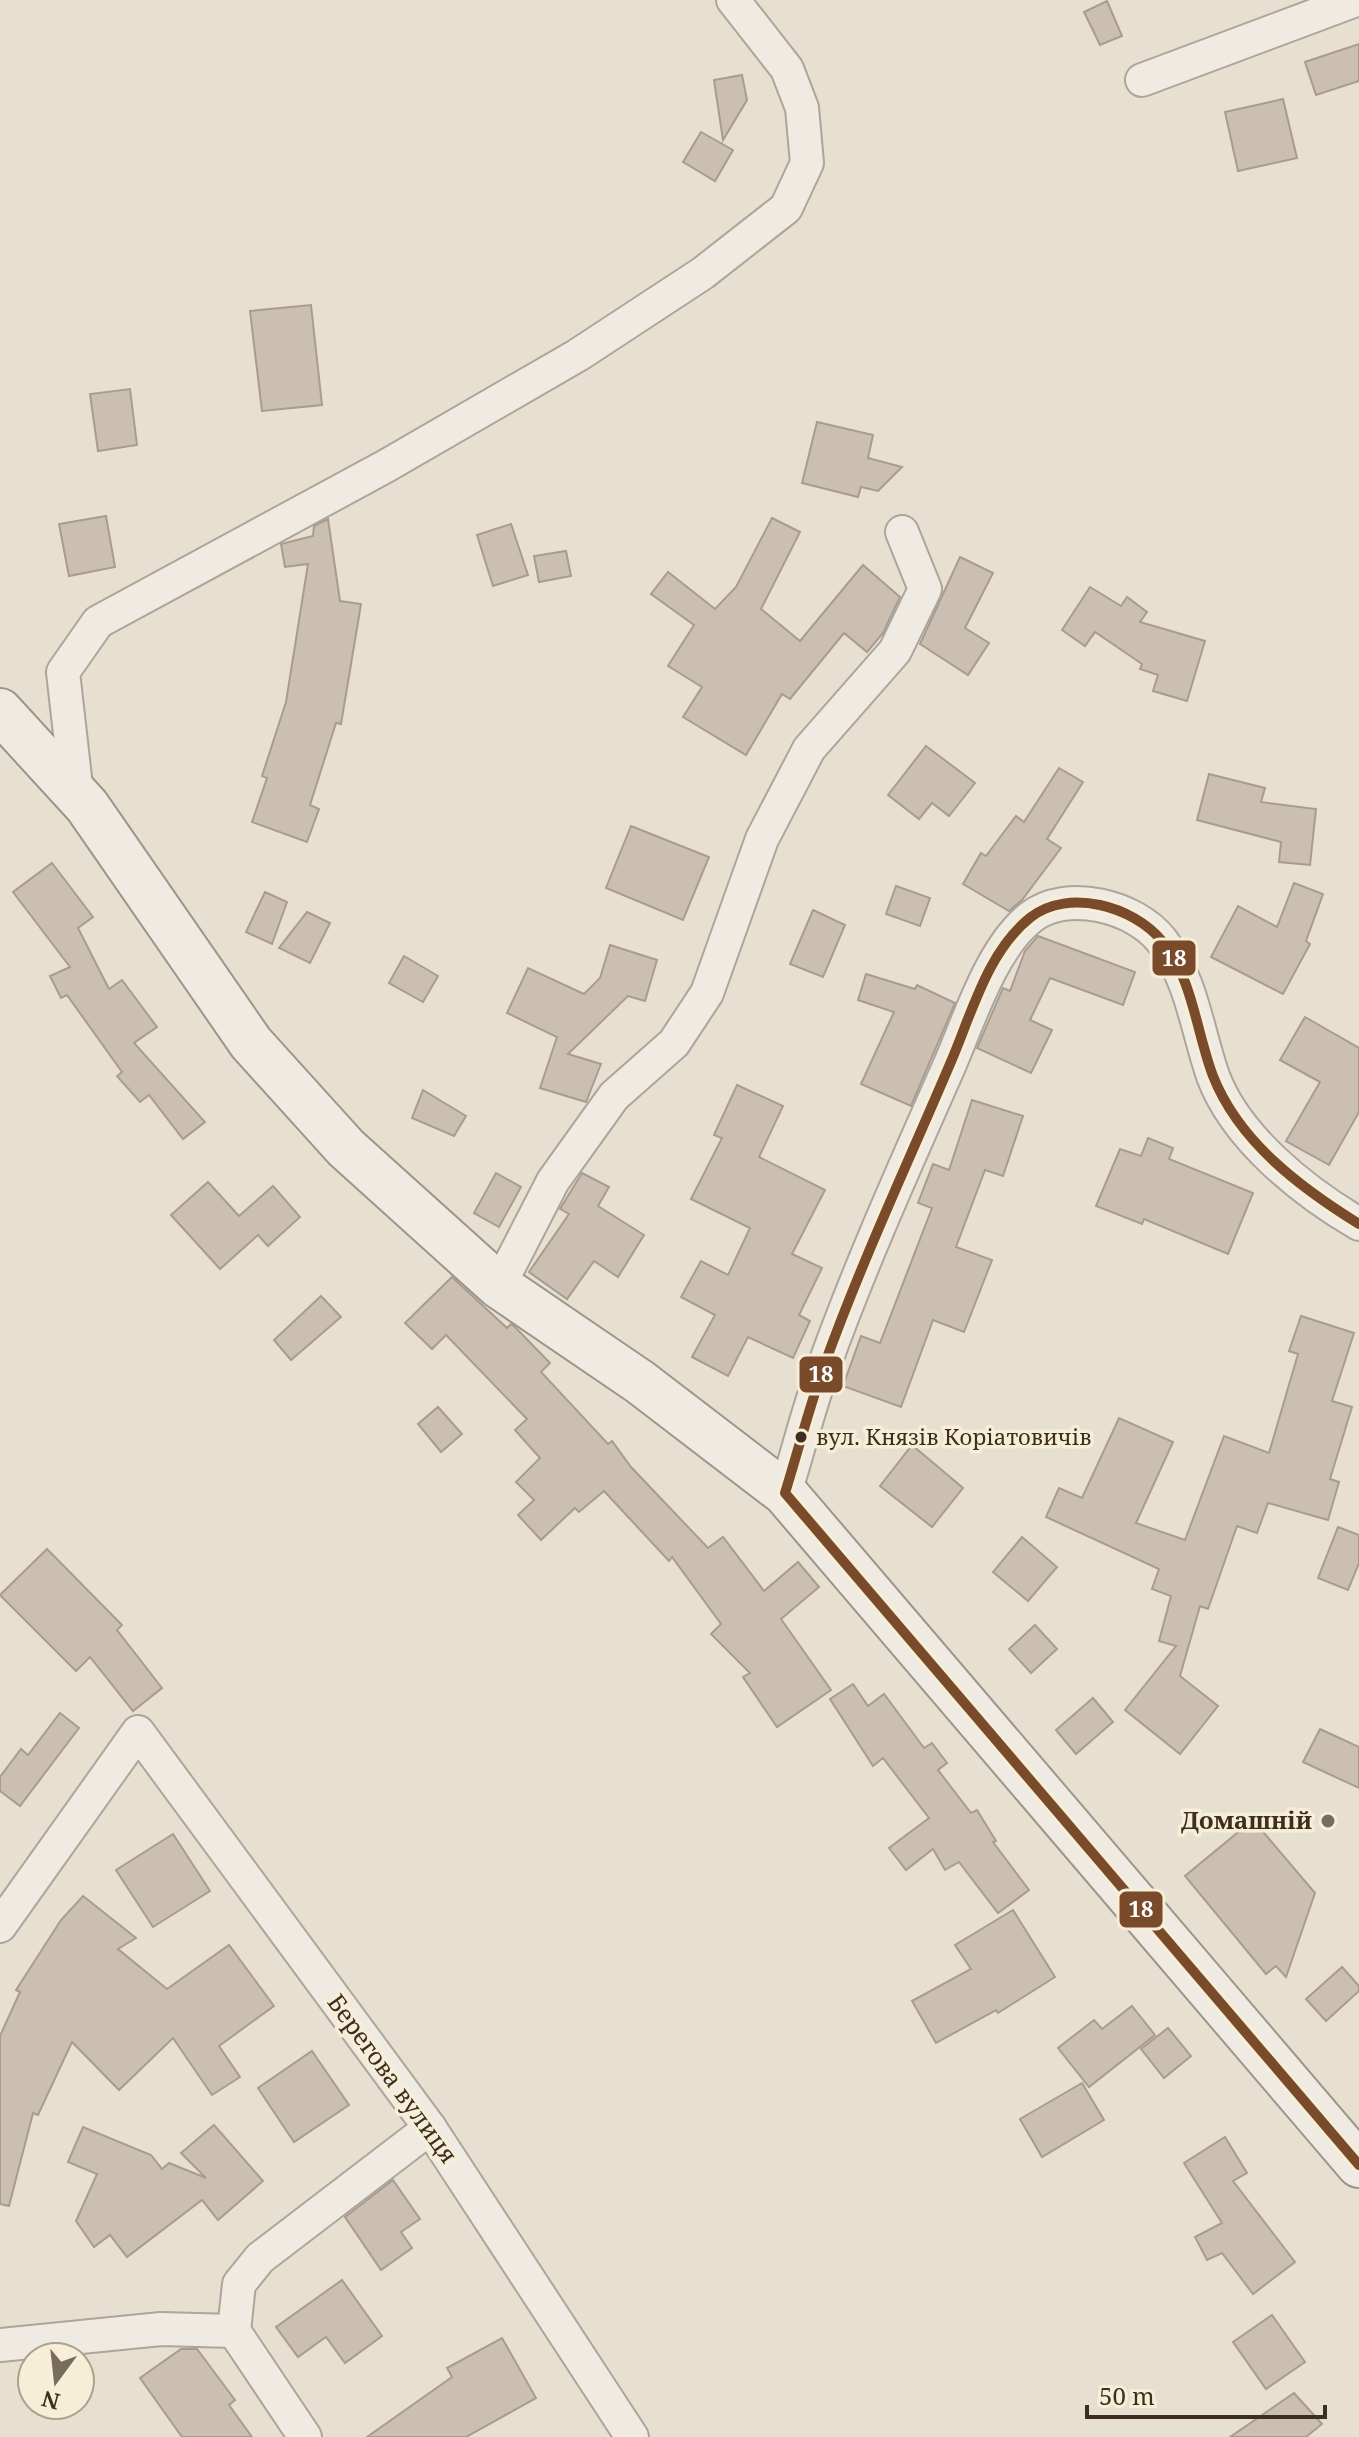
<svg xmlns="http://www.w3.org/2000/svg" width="1359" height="2437" viewBox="0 0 1359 2437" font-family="'Noto Serif',serif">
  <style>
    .building { fill: #cbbfb2; stroke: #a89c90; stroke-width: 2 }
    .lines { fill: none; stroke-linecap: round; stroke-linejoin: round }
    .street-casing { stroke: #ada599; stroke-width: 36 }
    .secondary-casing { stroke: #9c958a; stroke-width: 48 }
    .street { stroke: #efebe3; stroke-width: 32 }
    .secondary { stroke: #efebe3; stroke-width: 44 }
    .bus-1-casing { stroke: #f7eed8; stroke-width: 16 }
    .bus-1 { stroke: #7a4b2a; stroke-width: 10 }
    .bus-dot { fill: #3d2e20; stroke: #f7eed8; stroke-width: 3 }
    .poi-dot { fill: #786c5e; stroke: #f7eed8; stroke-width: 3 }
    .labels { text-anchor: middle; stroke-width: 7; stroke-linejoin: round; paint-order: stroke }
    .bus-label { font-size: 22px; fill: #3d2e20; stroke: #f7eed8; text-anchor: start }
    .poi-label { font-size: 24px; font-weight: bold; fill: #3d2e20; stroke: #f7eed8; text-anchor: end }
    .street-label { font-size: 24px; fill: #3d2e20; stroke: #f7eed8 }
    .line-badge { stroke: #f7eed8; stroke-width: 3 }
    .badge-label { font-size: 22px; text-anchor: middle; font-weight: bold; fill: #fff }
  </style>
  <rect width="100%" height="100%" fill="#e7e0d1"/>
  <g class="building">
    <path d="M1107 1 1122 36 1100 45 1084 12Z"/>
    <path d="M1359 44V81L1316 95 1305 62Z"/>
    <path d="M742 75 747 100 723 140 714 80Z"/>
    <path d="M1283 99 1297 158 1238 171 1225 112Z"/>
    <path d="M701 132 733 150 715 181 683 162Z"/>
    <path d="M311 305 322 405 262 411 250 311Z"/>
    <path d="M130 389 137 445 98 451 90 394Z"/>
    <path d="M817 422 873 435 868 458 902 467 878 491 861 487 858 497 802 483Z"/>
    <path d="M106 516 115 567 69 576 59 524Z"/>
    <path d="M772 518 800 532 761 609 800 641 863 565 900 597 883 633 867 652 844 633 790 699 782 694 746 755 683 717 702 687 668 666 694 625 651 594 668 572 715 609 736 587Z"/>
    <path d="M328 519 340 601 361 604 341 724 336 723 310 805 319 809 307 842 252 822 267 778 262 776 286 702 308 564 285 567 281 544 313 536 314 526Z"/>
    <path d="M511 524 528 575 493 586 477 535Z"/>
    <path d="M566 551 571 576 539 582 534 556Z"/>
    <path d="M960 557 993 573 965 628 989 643 968 675 920 644Z"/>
    <path d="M1090 587 1121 606 1127 597 1147 612 1140 622 1205 641 1187 701 1153 691 1158 675 1140 669 1142 664 1095 632 1085 646 1062 630Z"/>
    <path d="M926 746 975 783 949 816 932 803 919 819 888 795Z"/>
    <path d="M1059 768 1083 782 1047 839 1061 848 1022 900 1009 911 963 884 981 853 986 856 1016 816 1024 822Z"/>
    <path d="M1209 774 1265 788 1261 802 1316 809 1310 865 1279 862 1281 842 1197 820Z"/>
    <path d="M631 826 709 857 683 920 606 888Z"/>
    <path d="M52 863 93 917 78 928 109 989 122 980 157 1027 134 1043 205 1122 183 1139 149 1095 140 1102 117 1076 122 1072 67 995 61 998 50 976 70 967 13 892Z"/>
    <path d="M1294 883 1323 894 1306 941 1310 944 1283 994 1211 957 1238 906 1277 927Z"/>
    <path d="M896 886 930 898 920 926 886 914Z"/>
    <path d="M265 892 287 902 272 944 246 932Z"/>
    <path d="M813 910 845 925 823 977 790 964Z"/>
    <path d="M307 912 330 923 310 963 279 948Z"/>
    <path d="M1038 936 1135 972 1123 1005 1050 978 1030 1020 1052 1030 1031 1073 977 1048 1003 988 1010 991 1025 951Z"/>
    <path d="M610 945 657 960 645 1001 628 996 568 1054 601 1064 586 1102 540 1088 557 1037 507 1013 528 968 584 994 600 978Z"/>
    <path d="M404 956 438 976 423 1002 389 983Z"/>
    <path d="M866 974 915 989 917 985 955 1003 911 1106 861 1084 894 1012 858 1000Z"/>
    <path d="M1305 1017 1359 1048V1112L1329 1165 1286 1141 1320 1082 1280 1060Z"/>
    <path d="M737 1085 783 1106 759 1157 825 1190 792 1254 822 1268 799 1315 810 1321 793 1358 748 1337 728 1376 692 1357 715 1315 681 1297 701 1261 728 1275 750 1228 691 1199 722 1138 714 1135Z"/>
    <path d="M423 1090 466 1116 454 1136 412 1118Z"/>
    <path d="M972 1100 1023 1116 1003 1176 985 1170 956 1247 992 1260 964 1332 933 1320 901 1407 843 1386 861 1336 880 1343 932 1208 918 1203 933 1164 949 1170Z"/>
    <path d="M1148 1138 1173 1148 1169 1159 1253 1193 1228 1254 1144 1219 1142 1224 1096 1206 1120 1149 1141 1156Z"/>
    <path d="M496 1173 521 1187 499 1227 474 1213Z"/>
    <path d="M582 1173 609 1187 598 1206 644 1235 618 1277 594 1261 567 1299 529 1272 569 1214 560 1209Z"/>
    <path d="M208 1182 239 1216 273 1186 300 1217 268 1246 258 1235 220 1269 171 1215Z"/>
    <path d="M452 1277 507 1328 511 1324 515 1327 550 1363 541 1372 608 1444 612 1441 631 1467 708 1548 723 1537 764 1591 798 1562 819 1587 781 1619 831 1690 777 1727 743 1677 750 1673 711 1634 721 1624 672 1557 669 1561 604 1491 579 1512 575 1508 541 1540 518 1515 534 1500 516 1482 540 1458 515 1430 527 1419 446 1335 432 1349 405 1323Z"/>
    <path d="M321 1296 341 1317 291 1360 274 1340Z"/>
    <path d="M1301 1316 1354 1333 1332 1401 1352 1407 1330 1479 1339 1482 1328 1520 1268 1503 1257 1533 1237 1526 1208 1609 1200 1606 1180 1676 1218 1706 1180 1754 1125 1710 1176 1646 1159 1641 1171 1596 1152 1589 1159 1569 1046 1517 1059 1488 1082 1498 1119 1418 1173 1442 1136 1523 1185 1540 1224 1436 1269 1453 1298 1354 1289 1351Z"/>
    <path d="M438 1407 462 1434 441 1452 418 1424Z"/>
    <path d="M912 1445 963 1488 932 1527 880 1486Z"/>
    <path d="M1338 1527 1359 1535V1563L1348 1590 1318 1578Z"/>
    <path d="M1022 1537 1057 1567 1028 1601 993 1572Z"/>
    <path d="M47 1549 122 1625 117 1630 162 1688 133 1711 90 1657 76 1671 0 1595Z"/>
    <path d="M1035 1625 1057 1649 1031 1673 1009 1649Z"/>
    <path d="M853 1684 868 1706 884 1694 924 1748 932 1743 947 1763 938 1770 971 1813 977 1810 996 1841 993 1842 1029 1890 998 1913 959 1862 945 1870 933 1849 906 1870 889 1848 929 1818 883 1758 873 1766 830 1699Z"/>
    <path d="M1093 1698 1113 1722 1076 1754 1056 1730Z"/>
    <path d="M60 1713 79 1728 20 1806 0 1791V1777L21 1749 28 1755Z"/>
    <path d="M1320 1729 1359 1747V1788L1303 1762Z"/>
    <path d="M1253 1820 1315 1893 1286 1977 1276 1966 1266 1974 1185 1876Z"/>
    <path d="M173 1834 210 1891 153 1927 116 1870Z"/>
    <path d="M83 1896 136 1938 118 1949 167 1989 229 1945 274 2006 219 2046 240 2077 212 2095 173 2038 119 2090 72 2042 38 2115 33 2113 9 2206 0 2204V2036L20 1992 16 1990 61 1920Z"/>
    <path d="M1013 1910 1055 1977 998 2013 996 2010 936 2043 912 2001 971 1969 955 1945Z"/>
    <path d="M1342 1967 1359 1986V1991L1326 2021 1306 1999Z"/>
    <path d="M1132 2006 1155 2035 1089 2087 1058 2048 1094 2020 1102 2029Z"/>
    <path d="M1168 2028 1191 2056 1164 2078 1141 2049Z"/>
    <path d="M312 2051 349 2105 294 2142 258 2088Z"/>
    <path d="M1082 2083 1104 2120 1042 2157 1020 2119Z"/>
    <path d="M214 2125 263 2181 218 2220 202 2200 127 2257 110 2235 94 2247 76 2221 97 2174 68 2162 83 2127 151 2155 162 2169 169 2163 206 2178 181 2153Z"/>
    <path d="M1225 2137 1247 2173 1233 2181 1295 2262 1253 2294 1222 2253 1207 2260 1195 2237 1222 2223 1184 2163Z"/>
    <path d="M393 2180 420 2219 401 2232 412 2248 381 2270 345 2217Z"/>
    <path d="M342 2280 382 2336 345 2363 326 2337 298 2357 276 2327Z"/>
    <path d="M1272 2315 1305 2362 1266 2389 1233 2342Z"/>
    <path d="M502 2338 536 2398 466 2437H367L452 2377 447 2368Z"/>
    <path d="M181 2349H197L235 2400 229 2405 252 2437H182L140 2378Z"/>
    <path d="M1294 2393 1322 2424 1306 2437H1230Z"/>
  </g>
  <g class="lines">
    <defs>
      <g id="street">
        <path d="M1142 80 1356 0"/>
        <path d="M77 795 63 672 98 622 386 466 578 355 703 273 786 208 807 163 802 108 787 69 733 0"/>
        <path d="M499 1286 553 1181 614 1096 674 1043 707 993 762 839 809 749 895 651 925 589 902 532"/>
        <path d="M785 1493C798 1451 809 1407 824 1366 861 1263 906 1164 950 1064 969 1020 992 947 1031 917 1067 889 1135 906 1162 941 1192 980 1197 1030 1213 1076 1236 1138 1304 1192 1359 1224"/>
        <path d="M0 1926 138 1732 430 2128 632 2437"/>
        <path d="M234 2331 239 2284 260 2258 430 2128"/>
        <path d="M234 2331 305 2437"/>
        <path d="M0 2345 161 2329 234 2331"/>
      </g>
      <path id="secondary" d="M0 711 87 806 251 1043 346 1148 499 1286 640 1382 785 1493 1359 2165"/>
    </defs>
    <use href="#street" class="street-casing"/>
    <use href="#secondary" class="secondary-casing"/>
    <use href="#street" class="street"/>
    <use href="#secondary" class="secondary"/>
    <defs>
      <path id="bus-1" d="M1359 1224C1301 1188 1239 1142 1213 1076 1196 1031 1193 979 1162 941 1133 906 1069 888 1031 917 987 951 971 1016 950 1064 907 1165 861 1263 824 1366 809 1408 798 1451 785 1493L1359 2165"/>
    </defs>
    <use href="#bus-1" class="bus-1-casing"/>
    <use href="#bus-1" class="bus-1"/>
  </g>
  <circle class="bus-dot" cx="801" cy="1437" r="7"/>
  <circle class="poi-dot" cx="1328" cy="1821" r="8"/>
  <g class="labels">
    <g class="bus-label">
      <text x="816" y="1445">вул. Князів Коріатовичів</text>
    </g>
    <g class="poi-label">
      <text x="1312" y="1829">Домашній</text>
    </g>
    <g class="street-label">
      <text transform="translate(392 2079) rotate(54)" y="8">Берегова вулиця</text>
    </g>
  </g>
  <g class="line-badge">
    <rect x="1151" y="939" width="46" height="38" rx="8" fill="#7a4b2a"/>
    <rect x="798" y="1355" width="46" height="39" rx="8" fill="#7a4b2a"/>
    <rect x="1118" y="1890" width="46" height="39" rx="8" fill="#7a4b2a"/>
  </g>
  <g class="badge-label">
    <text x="1174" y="966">18</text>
    <text x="821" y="1382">18</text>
    <text x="1141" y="1917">18</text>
  </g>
  <g transform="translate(56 2381) rotate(195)"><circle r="38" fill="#f7eed8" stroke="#ada18e" stroke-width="2"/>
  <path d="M0-6L14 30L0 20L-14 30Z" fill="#786c5e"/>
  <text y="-12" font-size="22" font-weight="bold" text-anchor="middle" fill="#3d2e20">N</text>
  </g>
  <path d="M1087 2405v12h238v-12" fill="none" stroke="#3d2e20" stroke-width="4"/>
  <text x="1099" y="2405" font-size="24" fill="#3d2e20" stroke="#f7eed8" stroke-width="6" paint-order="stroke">50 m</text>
</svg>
